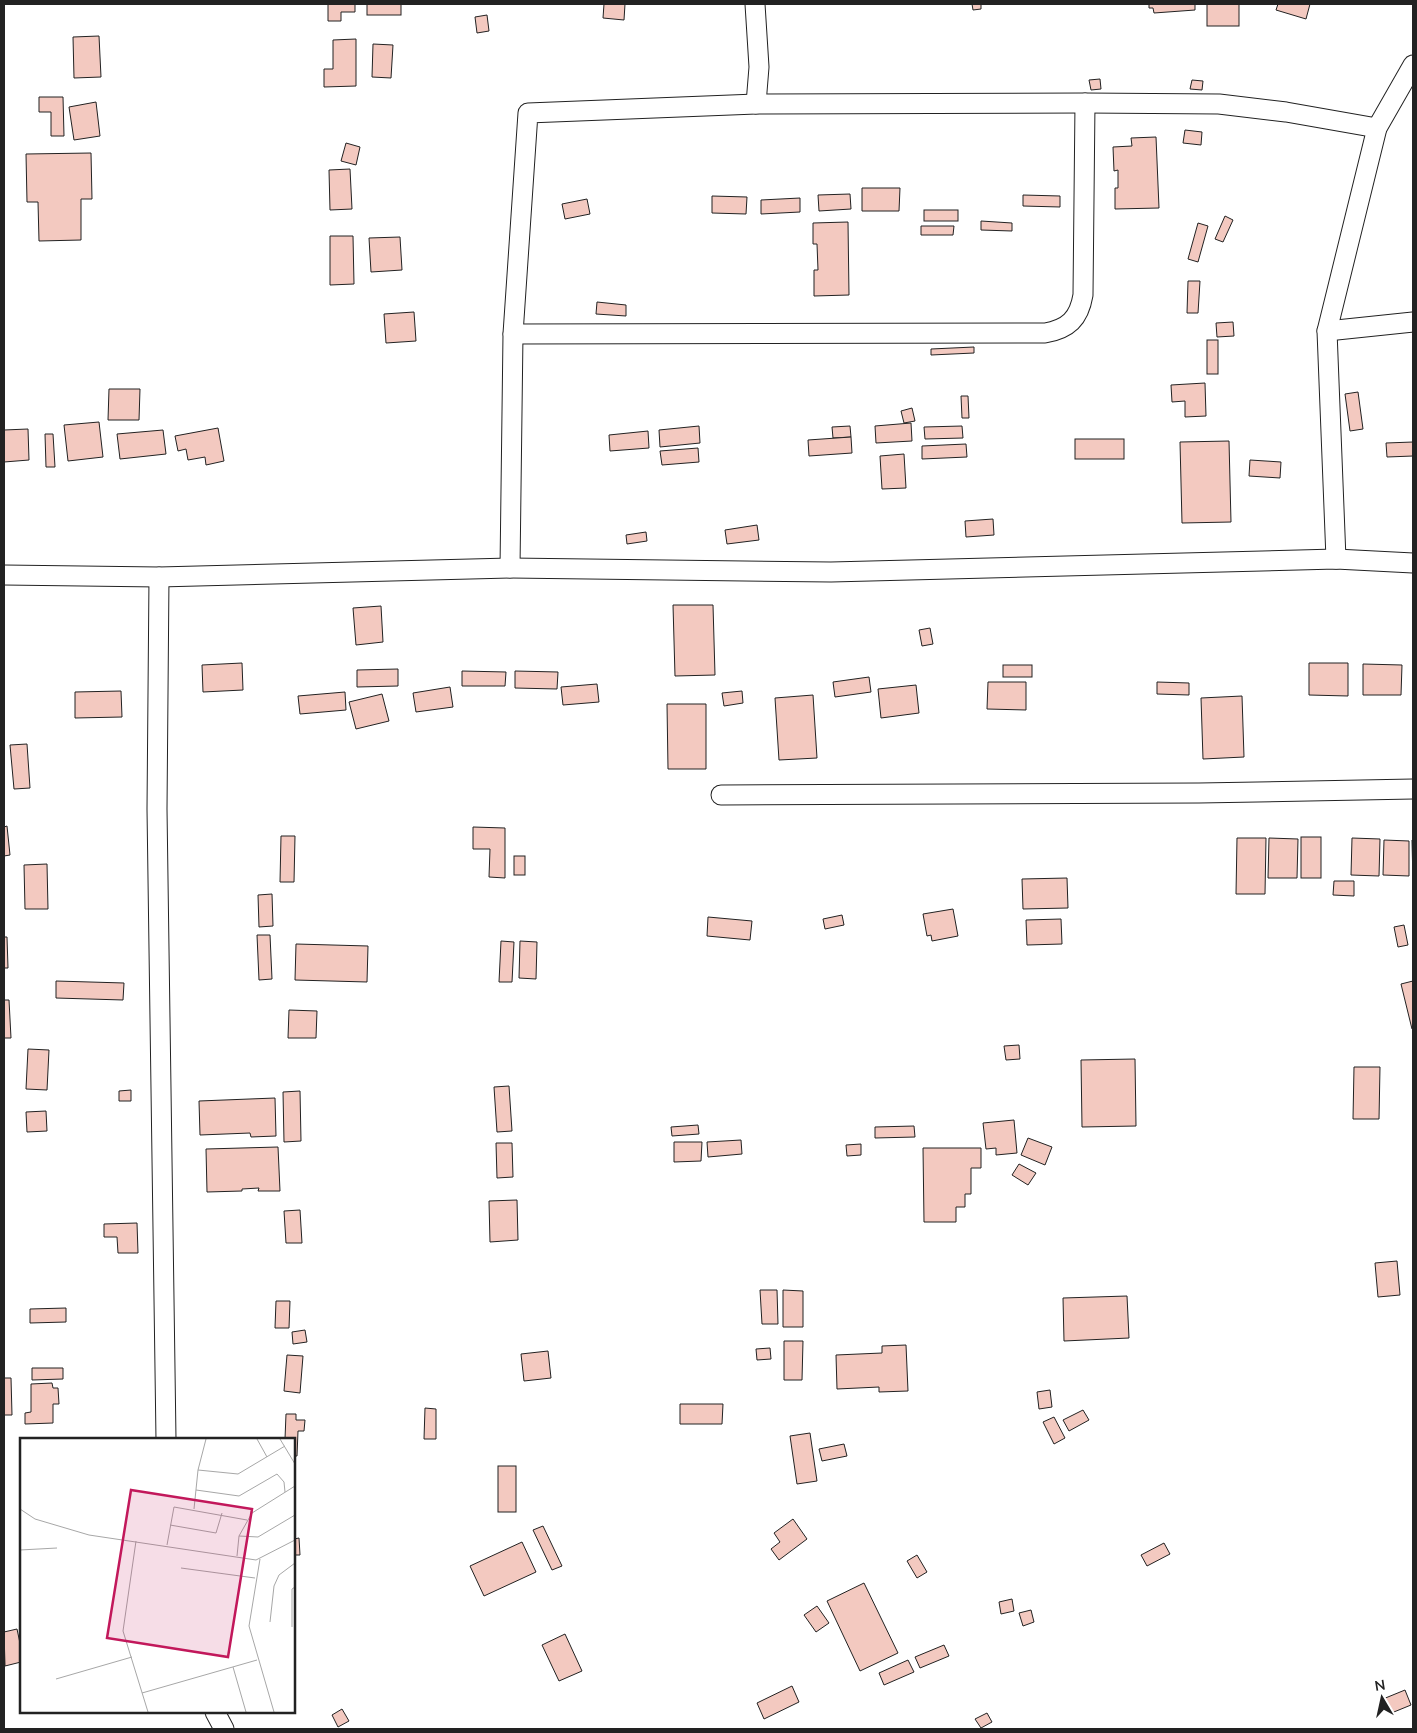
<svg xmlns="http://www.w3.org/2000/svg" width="1417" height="1733" viewBox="0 0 1417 1733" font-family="Mulish,sans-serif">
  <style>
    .building { fill: #f3c9c0; stroke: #222 }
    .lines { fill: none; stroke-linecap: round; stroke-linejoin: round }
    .minor-casing { stroke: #222; stroke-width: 21 }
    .minor { stroke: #fff; stroke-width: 19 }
    .inset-road { fill: none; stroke: #a7a7a7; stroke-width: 1 }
    .view { fill: #c2185b; fill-opacity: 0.15; stroke: #c2185b; stroke-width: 2.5 }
    .inset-edge { fill: none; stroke: #222; stroke-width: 2.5 }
  </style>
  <rect width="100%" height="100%" fill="#fff"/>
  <g class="building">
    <path d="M328 4H355V12H341V21H328Z"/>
    <rect x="367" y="4" width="34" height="11"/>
    <path d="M604 4H625L624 20 603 18Z"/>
    <path d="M972 4H981V9L973 10Z"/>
    <path d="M1149 4H1195V10L1154 13 1153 8H1149Z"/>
    <rect x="1207" y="4" width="32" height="22"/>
    <path d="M1278 4H1310L1306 19 1276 10Z"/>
    <path d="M487 15 489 31 477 33 475 17Z"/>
    <path d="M99 36 101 77 74 78 73 37Z"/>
    <path d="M356 39V86L324 87V69H333V40Z"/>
    <path d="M373 44 393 45 391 78 372 77Z"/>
    <path d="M1100 79 1101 89 1091 90 1089 80Z"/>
    <path d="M1192 80 1203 81 1202 90 1190 89Z"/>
    <path d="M39 97H63L64 136H51V112H39Z"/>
    <path d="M96 102 100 136 74 140 69 107Z"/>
    <path d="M1185 130 1202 132 1201 145 1183 143Z"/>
    <path d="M1156 137 1159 208 1115 209V188H1118V170L1114 171 1113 147 1132 146 1131 138Z"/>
    <path d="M346 143 360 147 356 165 341 161Z"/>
    <path d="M91 153 92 199H81V240L39 241 38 202H27L26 154Z"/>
    <path d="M350 169 352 209 330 210 329 170Z"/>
    <path d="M862 188H900L899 211H862Z"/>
    <path d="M850 194 851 209 819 211 818 195Z"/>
    <path d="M1023 195 1060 196V207L1023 206Z"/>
    <path d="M712 196 747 197 746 214 712 213Z"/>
    <path d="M800 198V212L761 214V200Z"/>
    <path d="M587 199 590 214 565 219 562 204Z"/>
    <rect x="924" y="210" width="34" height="11"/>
    <path d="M1225 216 1233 220 1223 242 1215 239Z"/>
    <path d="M981 221 1012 223V231L981 230Z"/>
    <path d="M848 222 849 295 814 296V270H818L817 244H813V223Z"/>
    <path d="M1198 223 1208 226 1198 262 1188 259Z"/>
    <path d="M921 226H954L953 235H921Z"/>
    <path d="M330 236H353L354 284 330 285Z"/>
    <path d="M400 237 402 270 371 272 369 238Z"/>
    <path d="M1188 281H1200L1198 313H1187Z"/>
    <path d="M597 302 626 305V316L596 314Z"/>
    <path d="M414 312 416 341 386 343 384 314Z"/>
    <path d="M1233 322 1234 336 1217 337 1216 323Z"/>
    <rect x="1207" y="340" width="11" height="34"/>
    <path d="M974 347V353L931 355V349Z"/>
    <path d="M1205 383 1206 416 1185 417V401L1172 402 1171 385Z"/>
    <path d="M109 389H140L139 420H108Z"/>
    <path d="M1358 392 1363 429 1350 431 1345 394Z"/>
    <path d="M961 396H968L969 418H962Z"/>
    <path d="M912 408 915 421 904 423 901 411Z"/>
    <path d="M99 422 103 457 68 461 64 425Z"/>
    <path d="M911 423 912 441 876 443 875 426Z"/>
    <path d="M699 426 700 443 660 447 659 430Z"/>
    <path d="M850 426 851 437 833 438 832 427Z"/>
    <path d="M962 426 963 438 925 439 924 427Z"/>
    <path d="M218 428 224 461 206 465 205 457 188 460 186 449 178 451 175 436Z"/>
    <path d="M28 429 29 460 4 462V430Z"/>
    <path d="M163 430 166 454 120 459 117 434Z"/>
    <path d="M648 431 649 448 610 451 609 435Z"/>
    <path d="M45 434H53L55 467H46Z"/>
    <path d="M851 437 852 453 809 456 808 440Z"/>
    <rect x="1075" y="439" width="49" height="20"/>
    <path d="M1229 441 1231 522 1182 523 1180 442Z"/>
    <path d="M1413 442V456L1387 457 1386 443Z"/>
    <path d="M966 444 967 457 922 459V446Z"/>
    <path d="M698 448 699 462 662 465 660 451Z"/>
    <path d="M904 454 906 488 882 489 880 456Z"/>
    <path d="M1250 460 1281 462 1280 478 1249 476Z"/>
    <path d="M993 519 994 535 966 537 965 521Z"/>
    <path d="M757 525 759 540 727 544 725 530Z"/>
    <path d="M646 532 647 541 627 544 626 535Z"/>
    <path d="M673 605H713L715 675 675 676Z"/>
    <path d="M381 606 383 642 356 645 353 608Z"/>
    <path d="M930 628 933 644 922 646 919 630Z"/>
    <path d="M242 663 243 690 203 692 202 665Z"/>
    <path d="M1309 663H1348V696L1309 695Z"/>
    <path d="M1363 664 1402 665 1401 695H1363Z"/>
    <rect x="1003" y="665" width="29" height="12"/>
    <path d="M398 669V686L357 687V670Z"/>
    <path d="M462 671 506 672 505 686H462Z"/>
    <path d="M515 671 558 672 557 689 515 688Z"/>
    <path d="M869 677 871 692 835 697 833 682Z"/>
    <path d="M988 682H1026V710L987 709Z"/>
    <path d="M1157 682 1189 683V695L1157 694Z"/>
    <path d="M597 684 599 702 563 705 561 687Z"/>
    <path d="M916 685 919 713 881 718 878 689Z"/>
    <path d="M450 687 453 707 416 712 413 693Z"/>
    <path d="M121 691 122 717 75 718V692Z"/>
    <path d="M742 691 743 703 724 706 722 693Z"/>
    <path d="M345 692 346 710 300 714 298 696Z"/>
    <path d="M382 694 389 721 356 729 349 702Z"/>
    <path d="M813 695 817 758 779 760 775 698Z"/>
    <path d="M1242 696 1244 757 1203 759 1201 698Z"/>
    <path d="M667 704H706V769H668Z"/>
    <path d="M27 744 30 788 14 789 10 745Z"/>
    <path d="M7 826 10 855 4 856V827Z"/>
    <path d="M473 827 505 828V878L489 877 490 849H473Z"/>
    <path d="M281 836H295L294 882H280Z"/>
    <rect x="1301" y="837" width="20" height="41"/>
    <path d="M1237 838H1266L1265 894H1236Z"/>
    <path d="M1269 838 1298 839 1297 878H1268Z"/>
    <path d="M1352 838 1380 839 1379 876 1351 875Z"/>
    <path d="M1384 840 1409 841V876L1383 875Z"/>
    <path d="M1412 840H1413V883Z"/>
    <rect x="514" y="856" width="11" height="19"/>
    <path d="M47 864 48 909H25L24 865Z"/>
    <path d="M1067 878 1068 908 1023 909 1022 879Z"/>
    <path d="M1334 881H1354V896L1333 895Z"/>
    <path d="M272 894 273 926 259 927 258 895Z"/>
    <path d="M953 909 958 936 932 941 931 935 927 936 923 914Z"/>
    <path d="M842 915 844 925 825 929 823 919Z"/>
    <path d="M708 917 752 921 750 940 707 936Z"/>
    <path d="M1061 919 1062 944 1027 945 1026 920Z"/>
    <path d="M1404 925 1408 945 1398 947 1394 927Z"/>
    <path d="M257 935H270L272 979 259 980Z"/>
    <path d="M4 937H7L8 968H4Z"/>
    <path d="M501 941 514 942 512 982H499Z"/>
    <path d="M520 941 537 942 536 979 519 978Z"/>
    <path d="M296 944 368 946 367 982 295 980Z"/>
    <path d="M56 981 124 983 123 1000 56 998Z"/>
    <path d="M1413 981V1029H1412L1401 984Z"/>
    <path d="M4 1000H9L11 1038H4Z"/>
    <path d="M289 1010 317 1011 316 1038H288Z"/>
    <path d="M1019 1045 1020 1059 1006 1060 1004 1046Z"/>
    <path d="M28 1049 49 1050 47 1090 26 1089Z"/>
    <path d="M1135 1059 1136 1126 1082 1127 1081 1060Z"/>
    <path d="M1354 1067H1380L1379 1119H1353Z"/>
    <path d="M509 1086 512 1131 497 1132 494 1087Z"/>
    <path d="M131 1090V1101H119V1091Z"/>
    <path d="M300 1091 301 1141 284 1142 283 1092Z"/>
    <path d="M275 1098 276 1136 251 1137 250 1133 200 1135 199 1101Z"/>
    <path d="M46 1111 47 1131 27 1132 26 1112Z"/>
    <path d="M1014 1120 1017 1153 996 1155V1148L986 1149 983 1123Z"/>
    <path d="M698 1125 699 1134 672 1136 671 1127Z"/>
    <path d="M914 1126 915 1137 875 1138V1127Z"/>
    <path d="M1028 1138 1052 1147 1045 1165 1021 1155Z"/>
    <path d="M741 1140 742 1154 708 1157 707 1142Z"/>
    <path d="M674 1142H702L701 1161 674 1162Z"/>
    <path d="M496 1143H512L513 1177 497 1178Z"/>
    <path d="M861 1144V1155L847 1156 846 1145Z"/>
    <path d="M278 1147 280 1191H258L259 1188 242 1189V1191L207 1192 206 1149Z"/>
    <path d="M923 1148H981V1168H971V1194H965V1207H956V1222H924Z"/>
    <path d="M1019 1164 1036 1173 1028 1185 1012 1175Z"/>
    <path d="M517 1200 518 1240 490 1242 489 1201Z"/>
    <path d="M300 1210 302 1243H286L284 1211Z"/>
    <path d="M137 1223 138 1253H118L117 1237H104V1224Z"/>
    <path d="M1397 1261 1400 1295 1378 1297 1375 1263Z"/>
    <path d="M760 1290H777L778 1324H762Z"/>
    <path d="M783 1290 803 1291V1327H783Z"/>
    <path d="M1127 1296 1129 1338 1064 1341 1063 1298Z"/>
    <path d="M276 1301H290L289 1328H275Z"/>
    <path d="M66 1308V1322L30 1323V1309Z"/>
    <path d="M305 1330 307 1342 293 1344 292 1332Z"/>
    <path d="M784 1341H803L802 1380H784Z"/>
    <path d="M906 1345 908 1391 879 1392V1387L837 1389 836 1355 882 1353V1346Z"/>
    <path d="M770 1348 771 1359 757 1360 756 1349Z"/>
    <path d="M548 1351 551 1378 524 1381 521 1354Z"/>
    <path d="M287 1355 303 1356 300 1393 284 1391Z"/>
    <path d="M32 1368H63V1379L32 1380Z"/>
    <path d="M4 1378H11L12 1415H4Z"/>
    <path d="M52 1383 53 1388H58L59 1404H53V1423L25 1424V1413L31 1412V1384Z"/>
    <path d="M1050 1390 1052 1407 1039 1409 1037 1392Z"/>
    <path d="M680 1404H723L722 1424H680Z"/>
    <path d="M425 1408 436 1409V1439H424Z"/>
    <path d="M1083 1410 1089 1420 1069 1431 1063 1420Z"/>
    <path d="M286 1414H296V1420H305L304 1431H298L297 1456H294V1439H285Z"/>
    <path d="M1054 1417 1065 1438 1054 1444 1043 1422Z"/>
    <path d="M810 1433 817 1481 797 1484 790 1436Z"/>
    <path d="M844 1444 847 1456 822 1461 819 1449Z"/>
    <rect x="498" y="1466" width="18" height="46"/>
    <path d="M793 1519 807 1539 779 1560 771 1549 780 1542 774 1533Z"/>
    <path d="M543 1526 562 1566 552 1570 533 1530Z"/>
    <path d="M299 1538 300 1555H294V1539Z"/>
    <path d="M522 1542 536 1572 484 1596 470 1566Z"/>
    <path d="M1164 1543 1170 1554 1147 1566 1141 1555Z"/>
    <path d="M917 1555 927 1572 917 1578 907 1561Z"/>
    <path d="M864 1583 898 1653 860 1671 827 1601Z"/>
    <path d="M1012 1599 1014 1611 1001 1614 999 1602Z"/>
    <path d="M817 1606 829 1623 816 1632 804 1615Z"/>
    <path d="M1031 1610 1034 1622 1023 1626 1019 1613Z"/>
    <path d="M17 1629 21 1648V1662L5 1666 4 1632Z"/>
    <path d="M565 1634 582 1671 559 1681 542 1645Z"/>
    <path d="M944 1645 949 1656 920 1668 915 1657Z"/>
    <path d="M908 1660 914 1672 884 1685 879 1673Z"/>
    <path d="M792 1686 799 1702 764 1719 757 1703Z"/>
    <path d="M1405 1690 1411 1705 1389 1714 1383 1699Z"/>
    <path d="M342 1709 349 1721 338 1727 332 1715Z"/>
    <path d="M987 1713 992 1722 981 1728 975 1719Z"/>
  </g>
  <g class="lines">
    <defs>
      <g id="minor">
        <path d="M755 4 759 67 756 104"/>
        <path d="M1327 331 1413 322"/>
        <path d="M513 334 1045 333C1068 329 1079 319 1083 295L1085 103"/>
        <path d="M1336 559 1327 331 1377 128 1413 65"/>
        <path d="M510 568 513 334 528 113 756 104 1085 103 1219 104 1286 112 1377 128"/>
        <path d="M4 575 159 577 510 568 831 572 1336 559 1413 563"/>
        <path d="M159 577 157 809 166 1439"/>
        <path d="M721 795 1199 793 1413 789"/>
        <path d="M215 1712 224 1729"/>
      </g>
    </defs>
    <use href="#minor" class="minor-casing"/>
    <use href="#minor" class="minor"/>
  </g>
  <g transform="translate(20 1438)">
    <rect width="275" height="275" fill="#fff"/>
    <path class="inset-road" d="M237 1 247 19M260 1 275 26M178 32 218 36 265 8M176 52 219 58 257 36 264 44 265 54M0 71 15 81 69 97 236 122 275 102M174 71 178 32 186 1M150 87 196 95 202 75M219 98 238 99 275 77M116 103 103 193 128 274M147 107 154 69 227 82M0 112 37 110M217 118 219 98 232 75 275 48M240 121 229 188 254 274M161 130 235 140M250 184 254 148 259 137 275 125M272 189V151L275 149M213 229 226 274M36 241 112 219M122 255 237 222"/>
    <path class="view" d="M111 52 232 71 208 219 87 200Z"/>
    <rect width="275" height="275" class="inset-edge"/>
  </g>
  <rect width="1417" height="1733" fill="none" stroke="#222222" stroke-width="10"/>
  <g transform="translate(1382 1698) rotate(351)" stroke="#ffffff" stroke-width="4" paint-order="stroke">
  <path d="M0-4L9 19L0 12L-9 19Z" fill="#222222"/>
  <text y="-8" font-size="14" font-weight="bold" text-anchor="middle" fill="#222222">N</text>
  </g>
</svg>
